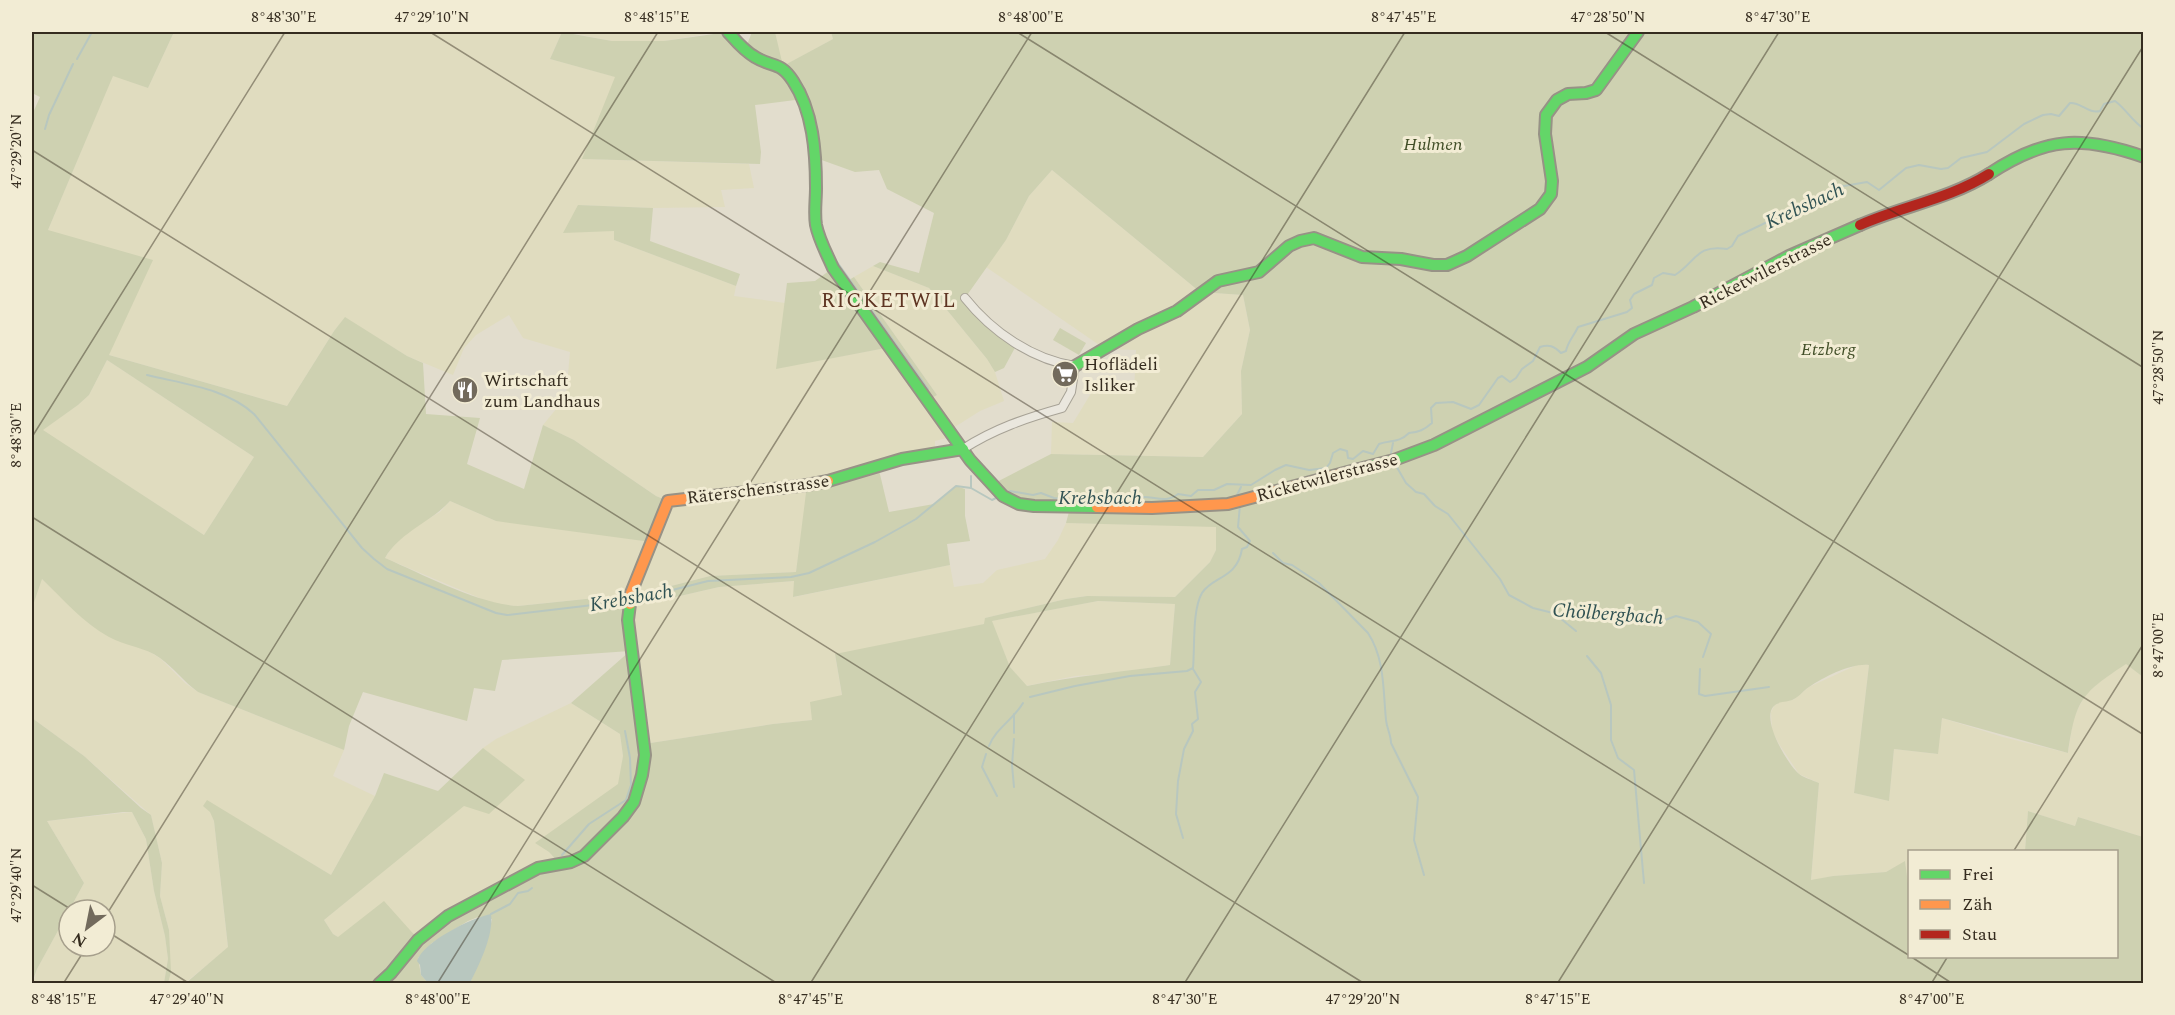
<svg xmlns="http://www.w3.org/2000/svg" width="2175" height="1015" viewBox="0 0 2175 1015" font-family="Spectral,serif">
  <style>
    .farmland { fill: #e0dcbf }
    .green { fill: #ced1b1; fill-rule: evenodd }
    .water { fill: #b8c7bf }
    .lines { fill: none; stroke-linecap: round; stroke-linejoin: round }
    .stream { stroke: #b8c7bf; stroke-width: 2 }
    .street-casing { stroke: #a7a296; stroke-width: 10 }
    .fast-casing { stroke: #979286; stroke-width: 14 }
    .slow-casing { stroke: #979286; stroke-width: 14 }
    .jam-casing { stroke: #979286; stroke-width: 14 }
    .street { stroke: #eae7de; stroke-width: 8 }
    .fast { stroke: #63d668; stroke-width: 10 }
    .slow { stroke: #ff974d; stroke-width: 10 }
    .jam { stroke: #b3261e; stroke-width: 10 }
    .ticks { fill: none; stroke: #352c1f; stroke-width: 1.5; stroke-opacity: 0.45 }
    .labels { text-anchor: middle; stroke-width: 6; stroke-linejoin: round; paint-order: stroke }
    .park-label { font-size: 18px; font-style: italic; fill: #424f28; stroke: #f2ecd4 }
    .street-label { font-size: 18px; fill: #352c1f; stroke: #f2ecd4 }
    .poi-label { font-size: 18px; fill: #352c1f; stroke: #f2ecd4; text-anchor: start }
    .water-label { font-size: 20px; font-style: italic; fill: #305253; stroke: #f2ecd4 }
    .quarter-label { font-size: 21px; letter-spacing: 1.5px; fill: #5e3422; stroke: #f2ecd4 }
    .neatline { fill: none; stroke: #352c1f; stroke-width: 2 }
    .ticks-label { font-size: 15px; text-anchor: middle; fill: #352c1f }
  </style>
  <rect width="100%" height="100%" fill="#e2ddcd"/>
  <g class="farmland">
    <path d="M174 32H562L550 59 616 77 583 159 749 164 754 188 721 190 725 207 653 208 578 205 614 231V240L736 286 734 296 785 303 777 368 891 347 928 400 937 395 854 277 873 266 929 288 987 359 995 372 1004 401 980 411 950 430 954 436 935 441V454L808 485 796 572 710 576 644 593 517 606 501 605 482 599 385 558 395 543 416 526 440 512 450 501 496 521 667 501 656 496 574 440 543 425 566 397 570 352 523 338 509 315 476 335 464 348 453 375 407 356 345 318 334 331 287 406 109 355 48 230 113 75 148 88Z"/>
    <path d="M566 32H718L664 41H612Z"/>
    <path d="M775 32H831L833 39 782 67Z"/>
    <path d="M1052 170 1200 292 1243 295 1250 330 1241 371 1242 414 1203 457 1051 454 1052 422 1073 423 1093 390 1134 392 1136 350 1105 349 986 267 1006 240 1029 196Z"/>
    <path d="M107 360 254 457 204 535 42 430 78 405 89 395Z"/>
    <path d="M1066 523 1216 526V550L1210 562 1175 597 1087 596 1066 599 985 618V624L835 655 842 696 813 720 773 724 644 744 631 651 632 607 719 587 795 581 794 597 950 565 954 587 983 583 997 570 1045 559 1058 540Z"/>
    <path d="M41 578 91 625 134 646 147 650 161 659 185 683 198 692 344 750 333 776 375 796 331 875 207 801 214 821 228 948 185 983H168L170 972 169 930 160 896 162 863 151 815 84 756 32 718V608Z"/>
    <path d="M1098 601 1175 604 1170 665 1106 674 1075 676 1026 686 1010 667 991 621Z"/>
    <path d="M2126 663 2143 677V837L2078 817 2075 826 2028 811 2025 851 1910 852 1909 899 1905 862 1886 872 1833 876 1811 881 1819 783 1799 774 1779 744 1772 730 1771 712 1774 706 1781 701 1793 700 1809 687 1859 664 1869 665 1854 793 1889 801 1894 749 1937 754 1942 718 2003 737 2068 753 2073 719 2085 695 2102 680Z"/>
    <path d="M571 703 620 734 623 756 619 784 536 843 549 852 560 864 418 940 338 937 333 934 324 920 464 805 524 780 483 748 496 739Z"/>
    <path d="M132 812 146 839 154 891 165 936 168 959 164 983 33 984 37 969 69 910V946H105V910H69L84 883 47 821Z"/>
  </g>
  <g class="green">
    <path d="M32 32H174L148 88 113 76 48 230 153 260 109 355 287 406 334 331 345 317 407 356 423 363 426 414 480 418 467 464 524 489 543 425 574 440 656 496 668 501 651 542 496 521 450 501C430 523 400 532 385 558 425 575 475 603 518 606L644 593 710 576 796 572 807 485 878 466 889 512 934 504 956 486 965 489V516L970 541 947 544 950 565 793 597 794 581 719 587 632 607 628 606 644 744 773 724 812 720 810 702 842 695 835 654 984 624 985 618 1066 599 1087 596 1175 597 1210 562 1216 550V527L1066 523 1070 508 1034 506 991 485 1051 454 1203 457 1242 414 1241 371 1250 330 1243 295 1200 292 1052 170 1029 196 1006 240 965 298 1017 344 1004 368 995 372 987 359 929 288 873 266 880 262 919 273 934 213 887 189 879 170 855 172 816 158 803 99 755 105 761 152 760 164 582 159 615 77 550 59 562 32 612 41H664L728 32 745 50 752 32H775L783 66 833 39 831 32H2143V677L2126 664C2081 694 2076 699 2068 753L1942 718 1938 754 1894 749 1889 801 1854 793 1869 665C1851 663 1824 677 1809 687 1804 690 1800 696 1794 699 1788 703 1779 700 1773 707 1762 721 1787 763 1798 773 1803 778 1813 780 1819 783L1811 880 1833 876 1886 872 1905 861 1910 899V956H2116V852L2025 851 2028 811 2075 826 2078 817 2143 837V983H470L487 941 492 919 478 917 468 921 432 943 418 958 421 975 428 983H186L228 947 214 821 210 812 203 806 207 800 331 875 375 796 384 773 438 791 483 748 525 780 489 814 464 806 324 920 333 934 338 937 384 901 418 939 448 916 559 863 549 852 535 843 618 784 623 756 620 734 571 703 630 651 502 660 495 691 474 688 467 721 363 692 349 726 344 750 198 692C184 682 174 668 160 658 145 647 125 646 109 637 83 623 63 599 42 579L32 608V115L40 97 32 93ZM107 360 254 457 204 535 43 430 78 405 89 395ZM1098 601 1175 604 1170 665C1122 672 1074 676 1027 686L1010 667 992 621Z"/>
    <path d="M578 205 653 208 650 241 740 274 736 286 614 240V231L563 233Z"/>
    <path d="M833 268 844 283 854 277 937 395 928 400 891 347 776 369 787 283 815 281Z"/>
    <path d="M1060 328 1086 343 1079 355 1053 340Z"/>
    <path d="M32 718 84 756 141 808 151 815 162 863 160 896 169 930 171 972 168 983H164L168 959 165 936 154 891 146 839 132 812H123L47 821 84 883 37 969 32 983Z"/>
  </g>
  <path class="water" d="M491 914C494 935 479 965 470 983H428L421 975 420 965 417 961C423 942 471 918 491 914Z"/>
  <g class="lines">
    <g class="stream">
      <path d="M77 59 92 32"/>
      <path d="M45 129 49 115 73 64"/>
      <path d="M837 262 928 389"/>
      <path d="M147 375C183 384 226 388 254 414L362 548 374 559 387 569 496 613 507 615 627 601"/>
      <path d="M1391 453 1393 443"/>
      <path d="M1395 464 1406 483 1416 492 1424 494 1435 506 1448 514 1500 579 1509 595 1533 608 1553 613H1599L1665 620 1676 616 1698 622 1711 634 1703 657"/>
      <path d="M971 488V476"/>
      <path d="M1005 494 1010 491 1033 495 1041 493 1054 498 1074 500 1083 497 1099 499 1107 493 1138 500 1141 497C1155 496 1165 504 1178 494L1191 496 1198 490H1214L1227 484 1251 485 1275 470 1286 465 1309 470 1326 468 1330 463 1333 453 1340 449 1347 451 1348 458 1353 459 1363 451 1373 454 1379 444C1391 440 1399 443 1409 433 1419 432 1424 430 1432 423L1431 408 1436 403 1453 402 1471 409 1479 405 1498 378 1502 376 1510 382 1516 378 1522 369 1533 361 1540 347C1549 344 1554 346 1561 353L1566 351C1568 341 1574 336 1578 327L1627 312 1632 308 1630 300 1634 294 1652 285 1654 278 1663 273 1675 275C1696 262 1696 244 1727 249L1732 246 1738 236 1803 205C1825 204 1823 197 1837 185L1844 186 1867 182 1879 190 1906 168 1919 165 1941 169 1948 168 1961 158 1987 152 2024 124 2043 115 2051 114 2059 116 2070 103C2081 102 2088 114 2100 111L2104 104 2115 101C2126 109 2132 121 2144 129"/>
      <path d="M1237 495 1241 487"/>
      <path d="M1273 553 1283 563 1292 565 1319 583 1368 633C1385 659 1383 690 1386 720 1387 729 1391 735 1391 743L1418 797 1414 840 1424 875"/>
      <path d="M633 600 708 581 791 577 809 573 875 542 916 519 956 486 971 488 992 500 1000 496"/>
      <path d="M1555 614 1576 631"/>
      <path d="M1587 656 1601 673 1611 705V740L1618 758 1634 770 1644 883"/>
      <path d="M1700 669 1699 694 1705 696 1769 687"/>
      <path d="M1030 697 1075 686 1130 676 1187 671 1193 668C1195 647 1192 610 1202 593 1213 576 1237 579 1242 549L1247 547 1250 541 1238 527 1240 505"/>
      <path d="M1014 714V733"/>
      <path d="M989 746C996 728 1014 719 1023 703"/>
      <path d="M986 754 982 767 997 796"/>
      <path d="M1014 787 1012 765 1014 739"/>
      <path d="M1183 838 1176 814 1178 781 1184 749 1193 731 1192 724 1198 719 1195 692 1201 682 1193 669"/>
      <path d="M562 855 589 824 626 800 631 785 630 758 625 731"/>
      <path d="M491 914 510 904 518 893 528 891 532 888"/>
    </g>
    <defs>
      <path id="street" d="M963 449C994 429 1026 418 1062 408L1071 392 1075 366C1033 360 992 332 965 298"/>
      <g id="fast">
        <path d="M728 32C736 41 744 51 755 57 773 68 780 61 793 81 813 111 816 152 816 188 816 200 814 213 816 225 819 240 827 254 833 268L970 460 1003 496 1019 504 1034 506 1097 507"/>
        <path d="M1989 174C2045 137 2081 135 2144 157"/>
        <path d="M1075 366 1138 329 1177 311 1218 281 1259 272 1289 246 1300 241 1314 238 1362 257 1401 259 1433 265H1447L1467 256 1540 209 1551 194 1552 181 1545 134 1546 115 1557 100 1568 94 1586 93 1596 90 1638 32"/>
        <path d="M1359 469 1394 460 1434 445 1587 367 1634 334 1693 307 1789 256 1860 225"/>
        <path d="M828 481 902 459 963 449"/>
        <path d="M379 984 391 973 418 940 448 916 538 868 571 862 584 856 623 817 634 802 642 775 645 755 628 620 630 604"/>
      </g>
      <g id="slow">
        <path d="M1097 507 1152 508 1228 504 1359 469"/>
        <path d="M630 604 631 593 668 501 807 485 828 481"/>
      </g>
      <path id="jam" d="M1860 225C1903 206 1949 199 1989 174"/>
    </defs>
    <use href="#street" class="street-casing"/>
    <use href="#fast" class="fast-casing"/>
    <use href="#slow" class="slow-casing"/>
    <use href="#jam" class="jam-casing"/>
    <use href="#street" class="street"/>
    <use href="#fast" class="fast"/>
    <use href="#slow" class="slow"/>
    <use href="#jam" class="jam"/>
  </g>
  <path class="ticks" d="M430 32 1910 956M1017 32 2144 735M1605 32 2144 368M32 150 1365 984M32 437 285 32M32 517 778 984M2013 852 2144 643M32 885 72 910M105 917 658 32M105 930 190 984M1910 956 1953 984M63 984 87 946M437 984 1032 32M810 984 1405 32M1184 984 1779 32M1557 984 2144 45M1931 984 1948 956"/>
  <defs>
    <symbol id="supermarket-disc" viewBox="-11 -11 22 22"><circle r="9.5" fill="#726a5c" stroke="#f2ecd4"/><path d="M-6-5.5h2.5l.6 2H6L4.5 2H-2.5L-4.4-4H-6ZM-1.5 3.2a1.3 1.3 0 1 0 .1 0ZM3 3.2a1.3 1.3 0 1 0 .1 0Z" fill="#fff"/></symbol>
    <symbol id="restaurant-disc" viewBox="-11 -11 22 22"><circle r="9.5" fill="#726a5c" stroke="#f2ecd4"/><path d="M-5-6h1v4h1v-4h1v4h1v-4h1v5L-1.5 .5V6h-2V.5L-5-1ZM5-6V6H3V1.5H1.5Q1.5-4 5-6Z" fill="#fff"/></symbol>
  </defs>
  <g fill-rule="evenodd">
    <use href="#supermarket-disc" x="1050" y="359" width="30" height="30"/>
    <use href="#restaurant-disc" x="450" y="375" width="30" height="30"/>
  </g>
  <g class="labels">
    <g class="park-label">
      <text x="1433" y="150">Hulmen</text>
      <text x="1828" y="355">Etzberg</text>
    </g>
    <g class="street-label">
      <text transform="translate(1765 271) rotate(-27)" y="6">Ricketwilerstrasse</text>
      <text transform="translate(1327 477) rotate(-15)" y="6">Ricketwilerstrasse</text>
      <text transform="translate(758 489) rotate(-7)" y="6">Räterschenstrasse</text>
    </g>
    <g class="poi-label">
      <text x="1084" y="370">Hoflädeli<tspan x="1084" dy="21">Isliker</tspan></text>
      <text x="484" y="386">Wirtschaft<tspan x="484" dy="21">zum Landhaus</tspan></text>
    </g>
    <g class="water-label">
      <text transform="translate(1804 205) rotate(-25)" y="7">Krebsbach</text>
      <text x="1100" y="504">Krebsbach</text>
      <text transform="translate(631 597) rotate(-10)" y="7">Krebsbach</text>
      <text transform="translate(1608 613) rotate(4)" y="7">Chölbergbach</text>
    </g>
    <g class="quarter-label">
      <text x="889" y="307">RICKETWIL</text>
    </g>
  </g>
  <rect width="2175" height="1015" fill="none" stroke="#f2ecd4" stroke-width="66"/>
  <rect x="1908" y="850" width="210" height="108" fill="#f2ecd4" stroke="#a69f8c" stroke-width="1.5"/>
  <rect x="1920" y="870" width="30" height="9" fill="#63d668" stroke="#a69f8c" stroke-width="1.5"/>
  <text x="1962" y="880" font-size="18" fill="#352c1f">Frei</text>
  <rect x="1920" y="900" width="30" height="9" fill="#ff974d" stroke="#a69f8c" stroke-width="1.5"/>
  <text x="1962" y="910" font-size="18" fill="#352c1f">Zäh</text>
  <rect x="1920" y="930" width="30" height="9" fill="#b3261e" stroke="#a69f8c" stroke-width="1.5"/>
  <text x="1962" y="940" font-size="18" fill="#352c1f">Stau</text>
  <g transform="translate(87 928) rotate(212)"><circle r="28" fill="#f2ecd4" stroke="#a69f8c" stroke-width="1.5"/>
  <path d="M0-4.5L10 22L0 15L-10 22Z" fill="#726a5c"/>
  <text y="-9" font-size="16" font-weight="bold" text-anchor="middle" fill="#352c1f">N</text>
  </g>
  <rect x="33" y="33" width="2109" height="949" class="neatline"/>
  <g class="ticks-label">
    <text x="284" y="22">8°48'30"E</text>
    <text x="432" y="22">47°29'10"N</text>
    <text x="657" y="22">8°48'15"E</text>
    <text x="1031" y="22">8°48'00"E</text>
    <text x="1404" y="22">8°47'45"E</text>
    <text x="1608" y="22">47°28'50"N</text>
    <text x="1778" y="22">8°47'30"E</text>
    <text transform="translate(16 151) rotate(-90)" y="5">47°29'20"N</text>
    <text transform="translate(2158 367) rotate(-90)" y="5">47°28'50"N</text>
    <text transform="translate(16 435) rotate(-90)" y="5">8°48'30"E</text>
    <text transform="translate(2158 645) rotate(-90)" y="5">8°47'00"E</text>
    <text transform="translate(16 885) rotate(-90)" y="5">47°29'40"N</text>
    <text x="64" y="1004">8°48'15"E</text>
    <text x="187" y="1004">47°29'40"N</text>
    <text x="438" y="1004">8°48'00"E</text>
    <text x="811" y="1004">8°47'45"E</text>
    <text x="1185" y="1004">8°47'30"E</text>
    <text x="1363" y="1004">47°29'20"N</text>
    <text x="1558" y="1004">8°47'15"E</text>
    <text x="1932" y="1004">8°47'00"E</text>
  </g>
</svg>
